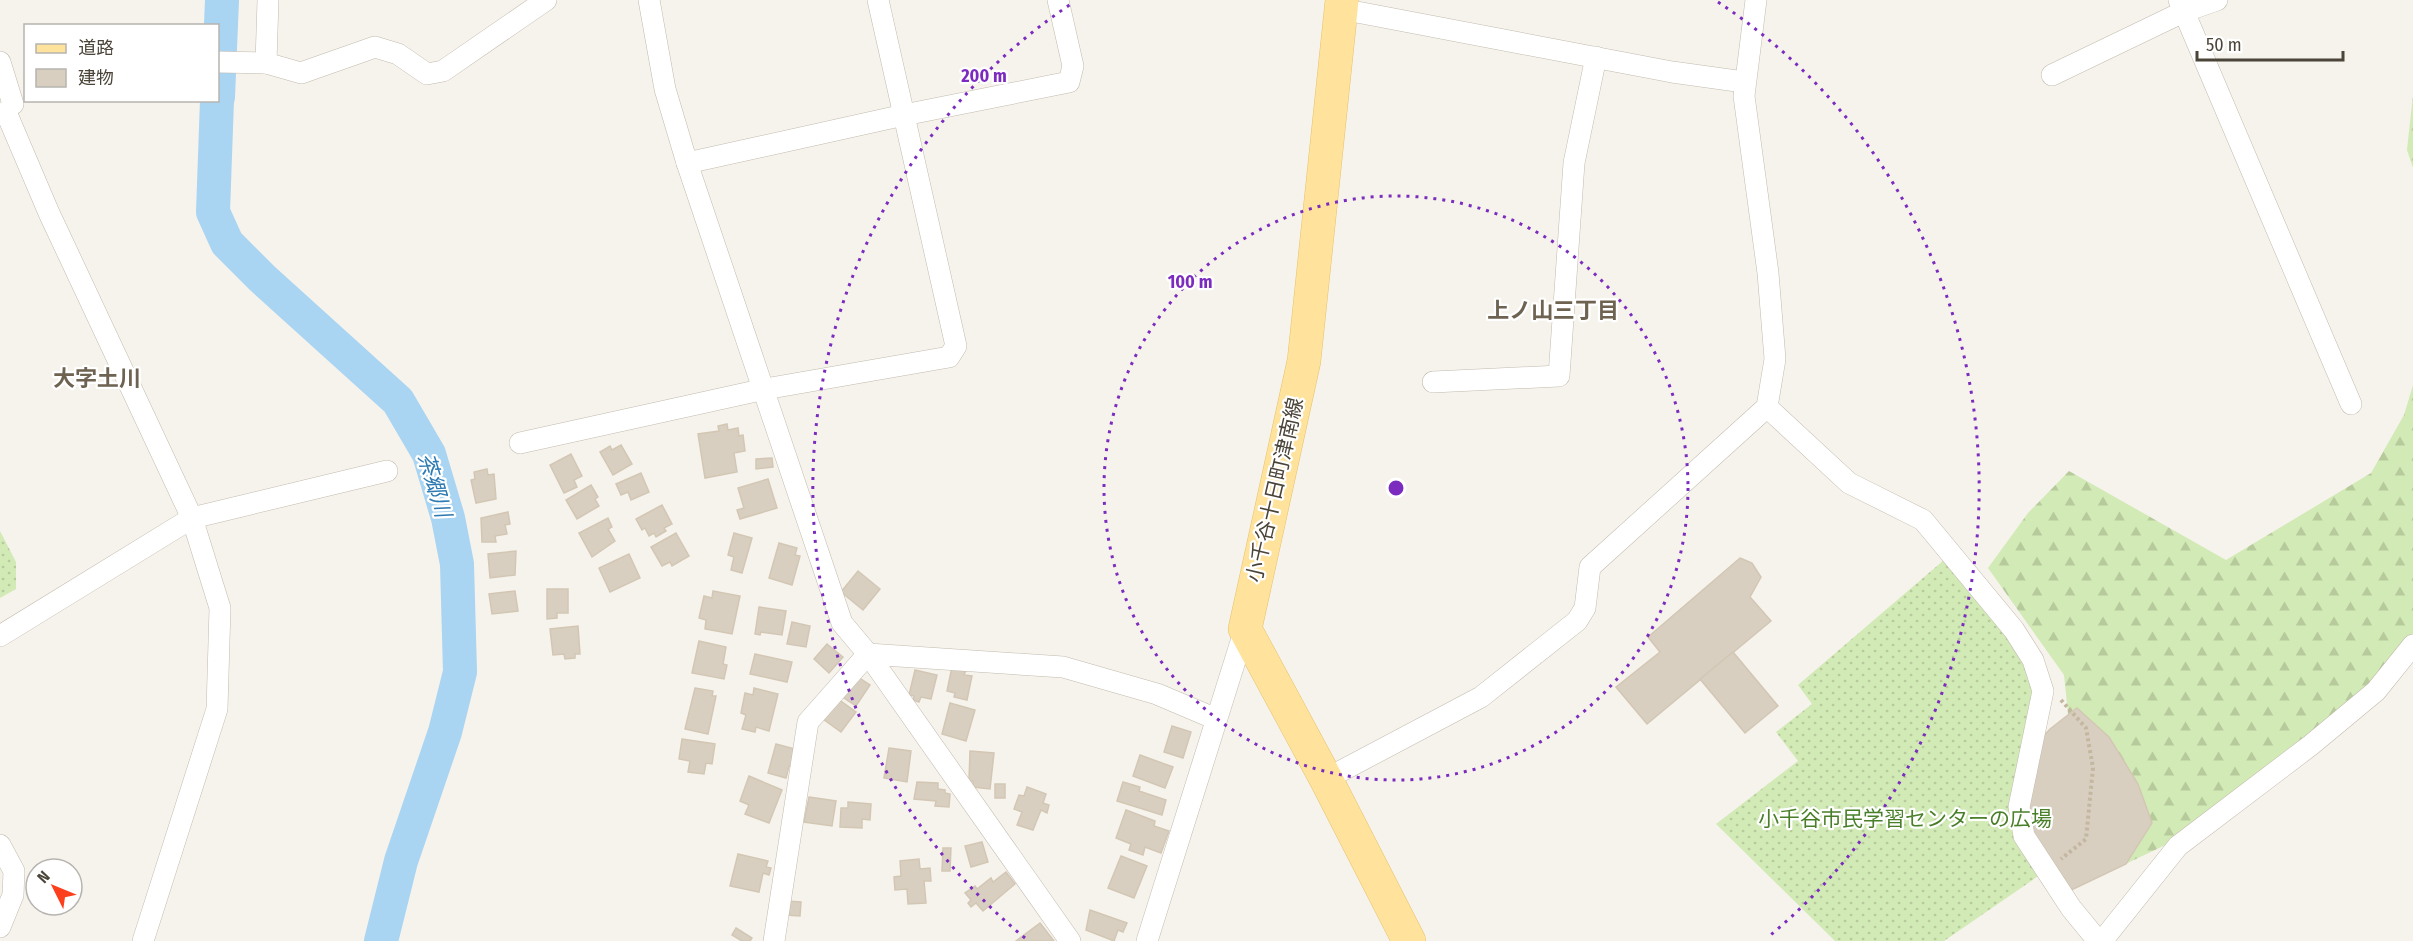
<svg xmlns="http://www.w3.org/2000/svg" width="2413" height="941" viewBox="0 0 2413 941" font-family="'Fira Sans Condensed','Noto Sans JP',sans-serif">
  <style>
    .grass { fill: url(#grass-dots) }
    .forest { fill: url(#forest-firs) }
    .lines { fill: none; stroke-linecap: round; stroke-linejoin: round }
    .river { stroke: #a9d4f2; stroke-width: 34 }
    .building { fill: #d8cfc1; stroke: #d3c7b4; stroke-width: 1.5 }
    .street-casing { stroke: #c2bbae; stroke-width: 22 }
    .primary-casing { stroke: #e6c16a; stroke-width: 34 }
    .path { stroke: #c4b79f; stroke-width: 4; stroke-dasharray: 3 3; stroke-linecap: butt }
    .street { stroke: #fff; stroke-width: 21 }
    .primary { stroke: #ffe39c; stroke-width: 33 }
    .ring { fill: none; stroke: #7b2cbf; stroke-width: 3; stroke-dasharray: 3 6 }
    .labels { text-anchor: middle; stroke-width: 4.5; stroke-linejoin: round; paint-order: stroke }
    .street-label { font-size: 21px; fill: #4b4439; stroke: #fff }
    .park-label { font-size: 21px; fill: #4a7f2a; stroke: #fff }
    .neighbourhood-label { font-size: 22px; font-weight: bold; fill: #6e6250; stroke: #fff }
    .water-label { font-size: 22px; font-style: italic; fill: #2e7ab2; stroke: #fff }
    .centre { fill: #7b2cbf; stroke: #fff; stroke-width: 3 }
    .ring-label { font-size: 18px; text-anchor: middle; font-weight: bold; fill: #7b2cbf; stroke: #fff; stroke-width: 4.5; stroke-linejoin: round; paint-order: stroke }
  </style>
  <defs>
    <pattern id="grass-dots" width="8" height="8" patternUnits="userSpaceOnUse" patternTransform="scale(1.5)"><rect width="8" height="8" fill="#d2eab5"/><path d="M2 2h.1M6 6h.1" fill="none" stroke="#b6ca9c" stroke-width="1.8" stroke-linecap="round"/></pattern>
    <pattern id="forest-firs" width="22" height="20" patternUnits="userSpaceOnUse" patternTransform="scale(1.5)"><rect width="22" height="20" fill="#d2eab5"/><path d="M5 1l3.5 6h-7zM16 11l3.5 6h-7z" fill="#b6ca9c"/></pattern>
  </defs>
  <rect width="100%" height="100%" fill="#f6f3ec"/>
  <g class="grass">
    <path d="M0 531 16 562V589L0 598Z"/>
    <path d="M1951 554 2037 672 2047 870 1944 941H1835L1716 824 1798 761 1776 732 1812 704 1798 685Z"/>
  </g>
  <g class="forest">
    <path d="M2413 95V168L2407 150Z"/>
    <path d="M2413 385V635L2310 749 2180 838 2090 881 2059 833 2070 733 2064 675 1988 568 2028 513 2069 471 2226 560 2371 473 2404 415Z"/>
  </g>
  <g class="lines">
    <g class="river">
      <path d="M218 97 222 0"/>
      <path d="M217 100 213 212 227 243 262 278 398 401 429 454 448 518 457 564 460 672 445 732 401 861 381 941"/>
    </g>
  </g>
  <g class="building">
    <path d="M727 424 728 430 738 428 739 436 743 435 745 451 734 453 737 472 705 478 698 434 719 431 718 426Z"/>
    <path d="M621 445 632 464 613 475 600 452 610 446 612 450Z"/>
    <path d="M571 454 582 476 574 480 577 487 564 493 550 465Z"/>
    <path d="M772 458 773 467 756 469V459Z"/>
    <path d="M487 469 488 475 494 474 496 499 476 503 471 480 475 479 474 472Z"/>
    <path d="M641 473 649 492 631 500 628 492 621 495 616 484Z"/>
    <path d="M768 479 777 508 740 519 737 510 744 508 738 488Z"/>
    <path d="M591 485 598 497 595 499 599 506 577 519 566 500Z"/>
    <path d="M662 505 672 524 664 528 666 531 656 537 654 533 649 536 645 528 642 530 636 519Z"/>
    <path d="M508 512 510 524 505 525 507 534 495 536 496 542H482L481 518Z"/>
    <path d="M608 518 612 527 608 529 615 541 592 557 579 533Z"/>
    <path d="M676 533 689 556 672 566 670 562 662 566 651 547Z"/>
    <path d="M734 533 752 538 742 573 731 570 734 557 728 555Z"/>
    <path d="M779 543 797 548 795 555 800 556 792 585 769 578Z"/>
    <path d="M516 551 515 575 490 578 488 554Z"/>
    <path d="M629 554 640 578 610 592 599 568Z"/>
    <path d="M1740 558 1752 563 1761 577 1750 597 1771 621 1647 724 1616 687 1660 652 1648 637Z"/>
    <path d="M858 571 880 589 863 610 841 592Z"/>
    <path d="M547 589H568V613H557V618L547 619Z"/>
    <path d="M515 591 518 611 492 614 489 594Z"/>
    <path d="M713 591 740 596 732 634 705 629 706 620 699 618 704 596 712 598Z"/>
    <path d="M759 607 786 611 782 635 761 632 760 635 755 634Z"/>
    <path d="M792 622 810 626 806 647 787 644Z"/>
    <path d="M578 626 580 654H575V658L565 659 564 654 553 655 550 629Z"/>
    <path d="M699 641 726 647 723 664 727 665 724 679 692 673Z"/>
    <path d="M827 644 843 657 829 673 814 659Z"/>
    <path d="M1733 652 1778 706 1745 733 1700 679Z"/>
    <path d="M755 654 792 662 787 682 750 674Z"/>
    <path d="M952 667 966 670 964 675 972 676 967 700 954 697 955 693 947 691Z"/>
    <path d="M915 670 937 675 931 699 921 697 919 702 913 700 914 696 909 695Z"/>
    <path d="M855 675 870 685 856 706 841 696Z"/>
    <path d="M695 688 713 691 712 696H716L708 734 685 729Z"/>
    <path d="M754 688 778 694 769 731 756 727 755 732 742 729 746 715 741 713 745 693 753 695Z"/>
    <path d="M838 699 856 712 841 732 823 719Z"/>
    <path d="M950 703 975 710 966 741 942 734Z"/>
    <path d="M2077 708 2109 737 2138 784 2152 823 2126 864 2063 894 2019 807 2032 748 2050 729Z"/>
    <path d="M1172 726 1191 732 1183 758 1164 752Z"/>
    <path d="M682 739 715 744 712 764 706 763 704 774 688 772 690 761 679 759Z"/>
    <path d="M776 744 795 749V767L789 766 786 778 768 773Z"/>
    <path d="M889 748 911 751 907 782 884 778Z"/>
    <path d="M970 751 994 753 990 789 973 787V781H969Z"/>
    <path d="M1140 755 1173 767 1165 788 1133 776Z"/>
    <path d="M749 776 782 790 769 823 745 814 749 805 740 801Z"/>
    <path d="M917 782 938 783V789L945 790V793L950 794 949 807 935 806 936 801 914 799Z"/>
    <path d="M1123 782 1140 787 1139 791 1166 800 1162 815 1117 801Z"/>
    <rect x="995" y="784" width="10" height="14"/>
    <path d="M1027 787 1046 794 1043 803 1049 805 1047 813 1041 810 1033 830 1017 825 1022 812 1014 809 1019 795 1024 796Z"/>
    <path d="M809 797 836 801 832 826 804 822Z"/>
    <path d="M848 802 871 804 870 820 862 819V828L840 827 841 808H848Z"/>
    <path d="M1126 810 1155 821 1154 826 1169 831 1161 853 1145 847 1143 855 1129 850 1131 844 1116 838Z"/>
    <path d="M982 842 988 862 971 867 965 846Z"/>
    <path d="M943 848H951L950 871H942Z"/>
    <path d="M738 854 768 861 766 867 771 868 769 875 763 873 759 892 730 886Z"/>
    <path d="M1121 856 1147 866 1134 898 1108 888Z"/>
    <path d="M919 859 920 869 930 868 931 881H924L926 903 908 904 907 889 895 890 894 877 901 876 900 861Z"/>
    <path d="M1006 872 1015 884 983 911 976 903 971 907 968 903 971 900 965 893 975 886 977 889 991 878 993 882Z"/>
    <path d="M787 901 801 902 800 916 786 915Z"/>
    <path d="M1090 910 1127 923 1123 932 1118 930 1114 941 1086 930Z"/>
    <path d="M1040 923 1054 941H1016Z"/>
    <path d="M736 928 752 938 750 941H742L732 935Z"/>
  </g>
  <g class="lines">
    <defs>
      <g id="street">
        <path d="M649 0 665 89 687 163 842 623 868 654 1070 941"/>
        <path d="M2179 0 2351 404"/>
        <path d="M1341 9 1672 72 1744 82"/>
        <path d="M0 62 13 104"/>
        <path d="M218 62 266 63 301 73 375 47 398 54 427 74 443 71 546 0"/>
        <path d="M266 63 268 0"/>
        <path d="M2052 75 2183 12 2217 0"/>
        <path d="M6 112 49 213 192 518 220 608 217 709 143 941"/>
        <path d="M687 163 904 115 1069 82 1073 66 1058 0"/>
        <path d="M1433 382 1559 376 1574 163 1596 57"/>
        <path d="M1767 407 1849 483 1923 520 2014 630 2033 660 2043 691 2019 807 2024 836 2071 908 2098 941"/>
        <path d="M520 443 765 389 949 357 956 346 878 0"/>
        <path d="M0 636 192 518 387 471"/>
        <path d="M868 654 1063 667 1157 694 1216 719"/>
        <path d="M1326 779 1481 697 1577 621 1585 608 1590 567 1767 407 1775 359 1768 273 1744 96 1756 0"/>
        <path d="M0 845 14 871 13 895 0 927"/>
        <path d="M774 941 808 722 868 654"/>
        <path d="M1147 941 1245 629"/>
        <path d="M2102 941 2178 846 2311 745 2376 691 2413 645"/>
      </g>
      <path id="primary" d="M1342 0 1304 361 1245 629 1326 779 1409 941"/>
    </defs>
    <use href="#street" class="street-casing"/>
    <use href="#primary" class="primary-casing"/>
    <path class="path" d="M2061 700 2086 728 2093 768 2086 839 2061 859"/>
    <use href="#street" class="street"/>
    <use href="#primary" class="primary"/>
  </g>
  <g class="ring">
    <circle cx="1396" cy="488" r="292"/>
    <path d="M1025 938A583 583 0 0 1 1074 2M1718 2A583 583 0 0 1 1767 938"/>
  </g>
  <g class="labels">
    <g class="street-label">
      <text transform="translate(1275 490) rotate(-77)" y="7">小千谷十日町津南線</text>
    </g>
    <g class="park-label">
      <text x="1905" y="826">小千谷市民学習センターの広場</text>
    </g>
    <g class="neighbourhood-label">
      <text x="1553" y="318">上ノ山三丁目</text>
      <text x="97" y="386">大字土川</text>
    </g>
    <g class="water-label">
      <text transform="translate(435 485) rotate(73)" y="8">茶郷川</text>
    </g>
  </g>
  <circle cx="1396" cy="488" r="9" class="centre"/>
  <g class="ring-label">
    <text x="984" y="82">200 m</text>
    <text x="1190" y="288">100 m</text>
  </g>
  <rect x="24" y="24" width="195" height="78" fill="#ffffff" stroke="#b7b4b0" stroke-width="1.5"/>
  <rect x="36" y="44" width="30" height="9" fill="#ffe39c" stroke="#b7b4b0" stroke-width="1.5"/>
  <text x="78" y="54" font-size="18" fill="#4b4439">道路</text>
  <rect x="36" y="69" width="30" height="18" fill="#d8cfc1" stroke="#b7b4b0" stroke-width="1.5"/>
  <text x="78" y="84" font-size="18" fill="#4b4439">建物</text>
  <g transform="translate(54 887) rotate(313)"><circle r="28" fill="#ffffff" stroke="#b7b4b0" stroke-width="1.5"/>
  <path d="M0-4.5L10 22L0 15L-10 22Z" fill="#fc3f1d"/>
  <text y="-9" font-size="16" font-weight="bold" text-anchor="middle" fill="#4b4439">N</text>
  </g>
  <path d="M2197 51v9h146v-9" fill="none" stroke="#4b4439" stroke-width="3"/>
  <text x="2206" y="51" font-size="18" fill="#4b4439" stroke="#ffffff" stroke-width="4.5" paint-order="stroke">50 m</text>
</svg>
